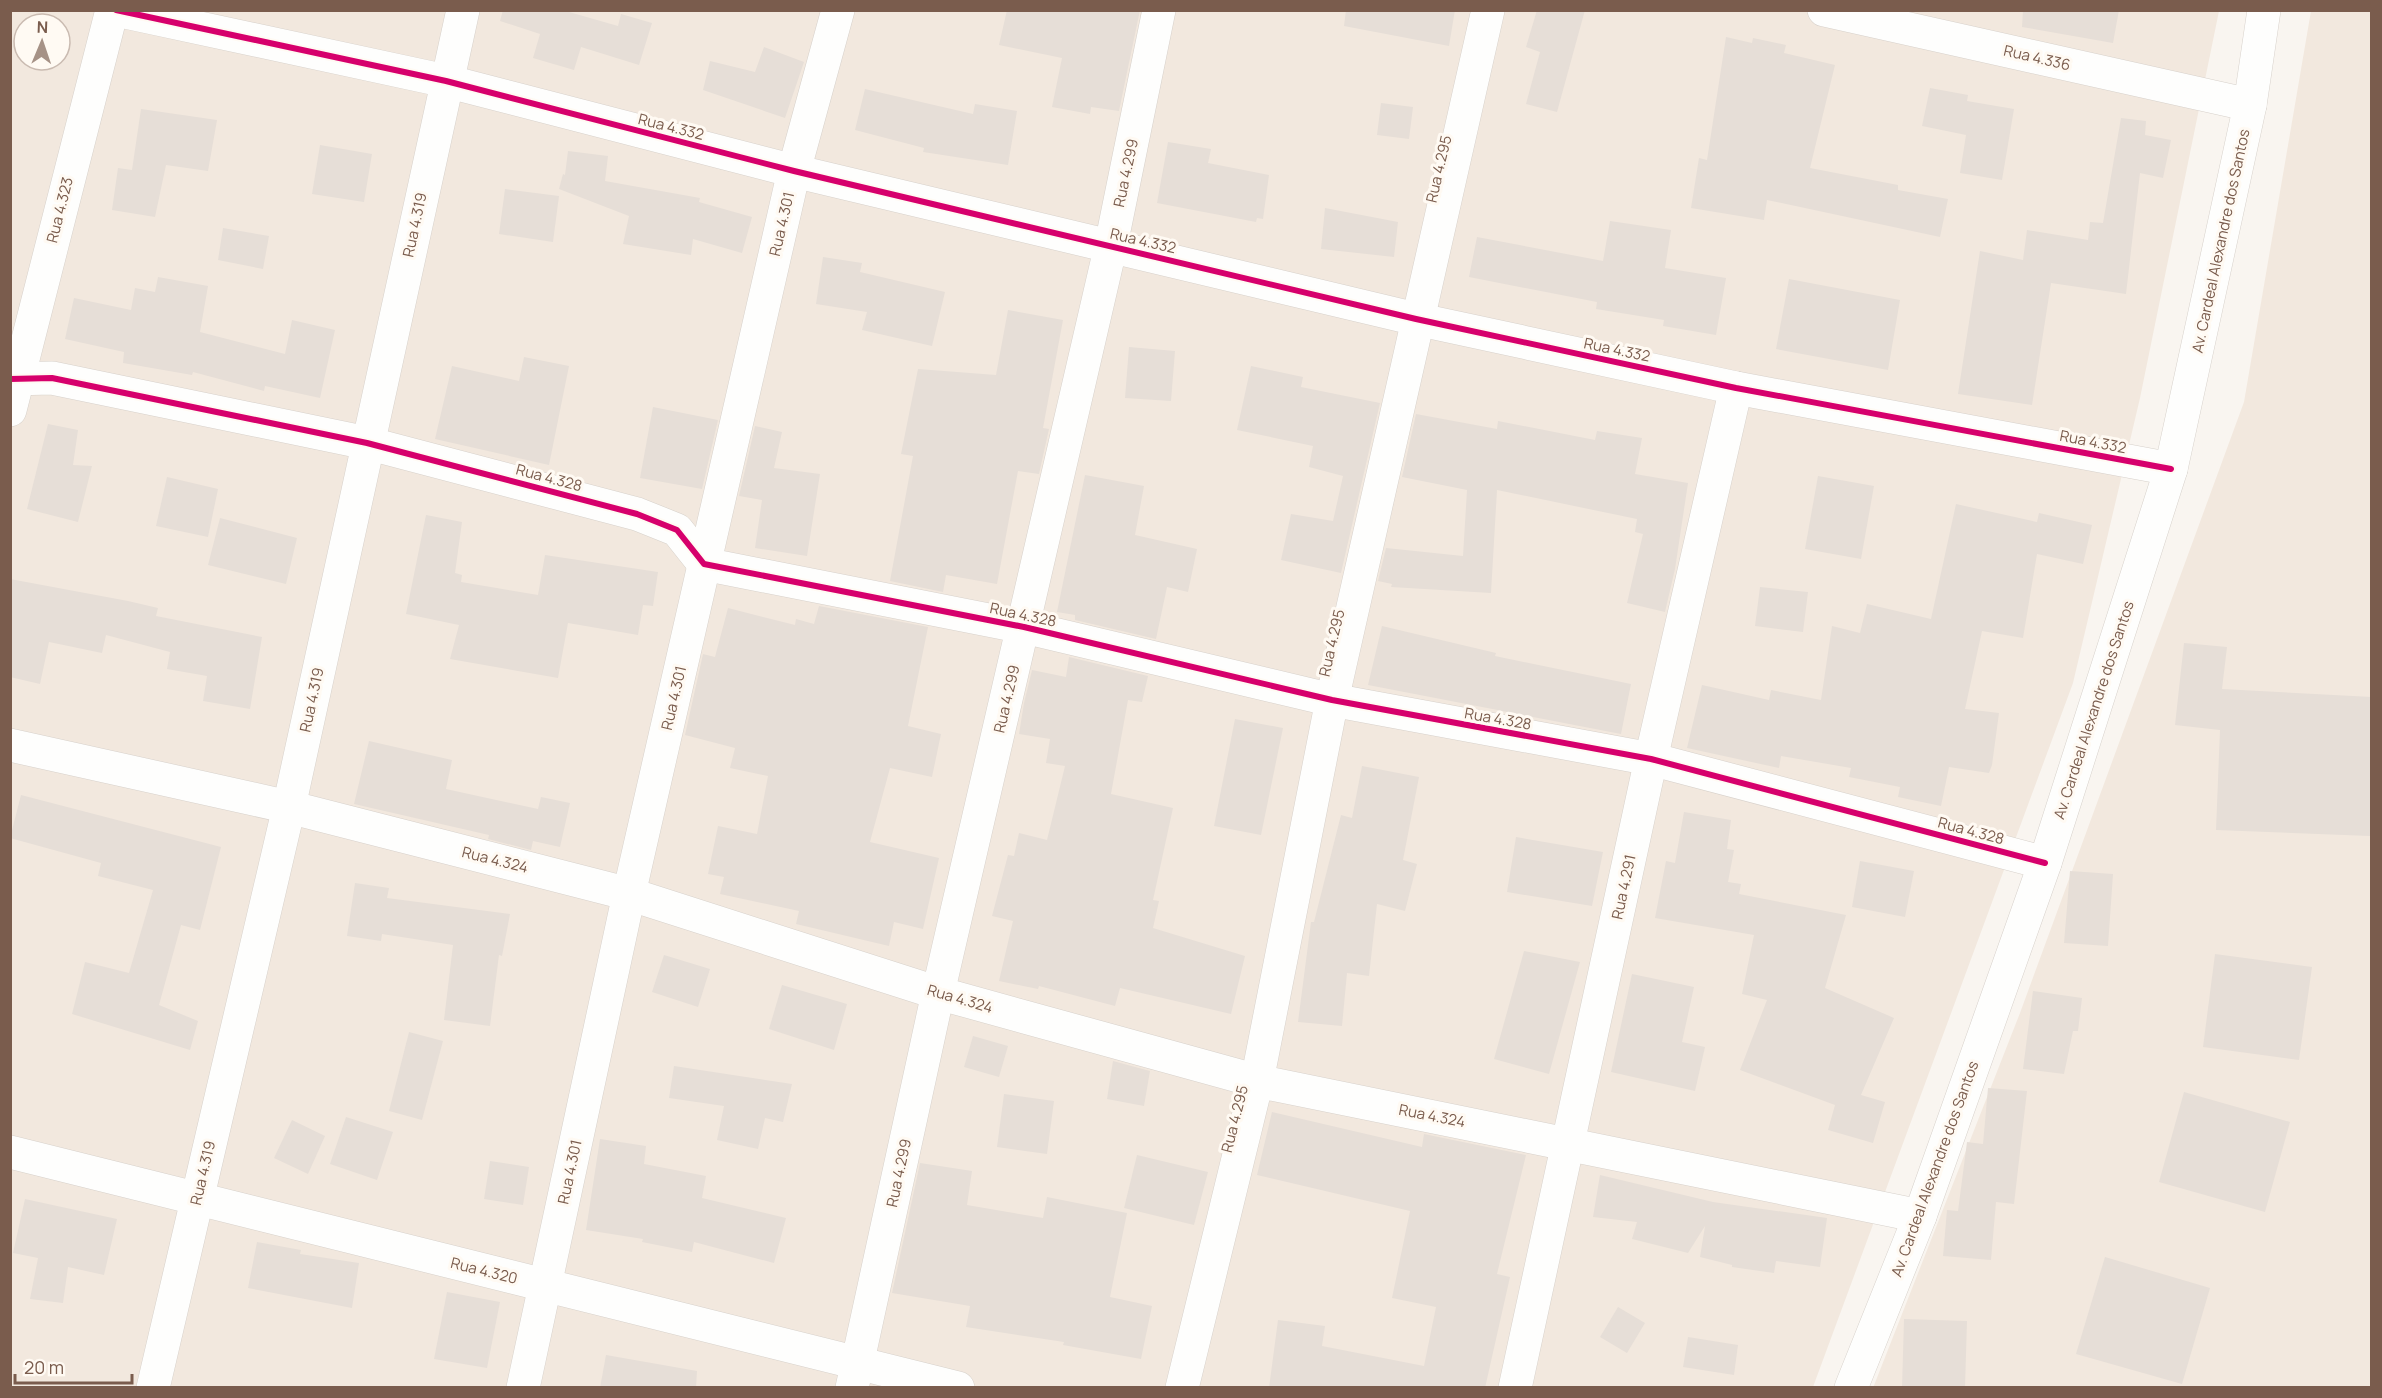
<svg xmlns="http://www.w3.org/2000/svg" width="2382" height="1398" viewBox="0 0 2382 1398" font-family="Manrope,sans-serif">
  <style>
    .residential { fill: #f2e8de; fill-rule: evenodd }
    .building { fill: #e6ded7 }
    .lines { fill: none; stroke-linecap: round; stroke-linejoin: round }
    .minor-casing { stroke: #d7d1cb; stroke-width: 34 }
    .minor { stroke: #fefefd; stroke-width: 33 }
    .cycleway-casing { stroke: #fffaf3; stroke-width: 10 }
    .cycleway { stroke: #d6006c; stroke-width: 6 }
    .labels { text-anchor: middle; stroke-width: 6; stroke-linejoin: round; paint-order: stroke }
    .street-label { font-size: 15px; fill: #7a5c4d; stroke: #fffaf3 }
  </style>
  <rect width="100%" height="100%" fill="#f9f5f0"/>
  <g class="residential">
    <path d="M10 11H2219L2140 398 2073 683 1813 1387H11ZM24 24H60V60H24Z"/>
    <path d="M2311 11H2371V1387L1873 1388 2020 1013 2244 402Z"/>
  </g>
  <g class="building">
    <path d="M503 10H562L618 26 621 14 652 23 639 65 581 47 574 70 533 58 540 34 500 21Z"/>
    <path d="M1007 10H1140L1119 111 1091 107 1090 114 1052 107 1062 58 999 45Z"/>
    <path d="M1346 10H1455L1449 46 1344 26Z"/>
    <path d="M1537 10H1585L1557 112 1526 104 1540 52 1526 47Z"/>
    <path d="M2023 10H2119L2113 43 2022 27Z"/>
    <path d="M1726 37 1752 43 1753 38 1786 45 1784 53 1835 65 1810 168 1898 185V190L1948 199 1940 237 1767 200 1764 220 1691 208 1699 158 1707 160Z"/>
    <path d="M764 47 804 62 785 118 703 90 710 61 755 72Z"/>
    <path d="M1930 88 1968 95 1967 101 2014 109 2002 180 1960 173 1966 135 1922 126Z"/>
    <path d="M865 89 973 114 975 104 1017 111 1008 165 923 152 924 148 855 130Z"/>
    <path d="M1381 103 1413 107 1409 139 1377 135Z"/>
    <path d="M141 109 217 120 208 171 166 165 155 217 112 210 118 168 132 170Z"/>
    <path d="M2121 118 2146 121 2145 135 2171 140 2163 178 2140 173 2126 294 2051 283 2032 405 1958 394 1980 251 2023 260 2027 230 2088 240 2090 222 2103 223Z"/>
    <path d="M1168 142 1211 149 1208 163 1269 175 1263 219 1257 218 1256 222 1157 203Z"/>
    <path d="M320 145 372 154 364 202 312 194Z"/>
    <path d="M568 151 608 156 605 181 700 198 699 202 752 217 742 253 693 239 691 255 623 244 629 216 559 189 563 174 565 175Z"/>
    <path d="M505 189 559 196 553 242 499 234Z"/>
    <path d="M1325 208 1398 222 1394 257 1321 249Z"/>
    <path d="M1610 221 1671 230 1665 268 1726 278 1716 335 1663 326 1664 320 1596 309 1597 302 1469 277 1477 237 1603 261Z"/>
    <path d="M223 228 269 236 263 269 218 260Z"/>
    <path d="M823 257 862 263 860 272 945 292 932 346 862 330 867 312 816 304Z"/>
    <path d="M158 277 208 286 200 332 285 354 292 320 335 330 320 398 265 386 264 391 193 372 192 375 123 363 124 352 65 339 74 298 131 310 135 288 155 292Z"/>
    <path d="M1789 279 1900 300 1888 370 1776 349Z"/>
    <path d="M1008 310 1063 320 1043 428 1049 429 1039 474 1018 471 997 584 946 575 943 592 890 581 913 456 901 454 918 369 996 375Z"/>
    <path d="M1129 347 1175 351 1171 401 1125 398Z"/>
    <path d="M524 357 569 366 549 465 435 439 452 366 519 381Z"/>
    <path d="M1251 366 1303 377 1301 387 1380 403 1341 573 1281 560 1291 514 1333 521 1343 476 1309 467 1313 446 1237 430Z"/>
    <path d="M653 407 718 420 702 489 640 478Z"/>
    <path d="M1416 414 1497 429 1498 421 1595 440 1597 431 1642 438 1635 474 1688 483 1675 569 1665 612 1627 603 1643 534 1635 532 1637 519 1497 490 1491 593 1391 587 1392 584 1378 581 1386 548 1463 556 1467 490 1402 477Z"/>
    <path d="M48 424 78 430 73 465 92 466 78 522 27 509Z"/>
    <path d="M755 426 782 432 774 468 820 474 807 556 755 548 762 500 739 496Z"/>
    <path d="M1085 475 1144 486 1135 535 1197 549 1188 592 1167 587 1156 639 1075 620V615L1057 612Z"/>
    <path d="M1818 476 1874 486 1861 559 1805 549Z"/>
    <path d="M167 477 218 489 208 537 156 526Z"/>
    <path d="M1956 504 2037 522 2039 513 2092 525 2083 564 2037 554 2023 638 1982 631 1965 709 1999 713 1992 765 1989 773 1949 767 1941 806 1898 797 1900 787 1849 777 1851 768 1781 756 1779 768 1687 748 1702 685 1769 700 1771 690 1821 700 1832 626 1860 633 1867 604 1931 619Z"/>
    <path d="M426 515 462 522 455 573 462 575 461 582 538 595 545 555 658 572 653 606 643 605 638 635 568 623 558 678 450 659 459 625 406 614Z"/>
    <path d="M220 518 297 538 286 584 208 565Z"/>
    <path d="M10 579 128 601 158 608 156 616 262 637 250 709 203 701 207 676 167 669 170 652 106 635 102 653 49 642 40 684 10 677Z"/>
    <path d="M1760 587 1808 592 1803 632 1755 626Z"/>
    <path d="M819 606 928 627 908 726 941 734 932 777 890 768 870 842 939 858 923 929 894 922 889 946 796 924 799 911 720 894 724 877 708 874 718 826 757 834 768 776 730 768 735 748 685 735 703 654 715 657 728 608 795 625 796 619 814 624Z"/>
    <path d="M1382 626 1496 653 1495 656 1631 684 1621 734 1368 685Z"/>
    <path d="M2184 643 2227 647 2222 689 2372 697 2370 836 2216 830 2220 730 2175 725Z"/>
    <path d="M1069 657 1148 676 1142 702 1128 700 1111 794 1173 808 1153 900 1159 901 1153 928 1245 956 1231 1014 1120 988 1115 1006 1039 986 1038 989 999 981 1013 921 992 916 1008 855 1014 856 1019 833 1047 840 1065 766 1046 763 1050 739 1019 734 1024 703 1032 670 1066 677Z"/>
    <path d="M1235 719 1283 728 1261 835 1214 826Z"/>
    <path d="M369 741 452 760 446 789 538 809 541 797 570 803 560 847 533 841 531 850 488 839 489 835 354 804Z"/>
    <path d="M1362 766 1419 777 1403 860 1417 864 1405 911 1377 904 1369 976 1347 973 1342 1026 1298 1022 1311 922H1314L1341 815 1352 818Z"/>
    <path d="M21 795 221 847 200 930 181 925 159 1005 198 1021 190 1050 72 1014 85 962 129 973 153 890 98 876 101 863 10 838Z"/>
    <path d="M1684 812 1731 820 1727 849 1734 850 1728 882 1741 884 1739 894 1846 915 1825 988 1894 1018 1861 1095 1885 1102 1873 1143 1828 1130 1835 1105 1740 1070 1767 1000 1742 994 1754 935 1655 918 1666 861 1675 863Z"/>
    <path d="M1516 837 1603 852 1592 906 1507 892Z"/>
    <path d="M1860 861 1914 871 1905 917 1852 907Z"/>
    <path d="M2070 871 2113 874 2108 946 2064 943Z"/>
    <path d="M355 883 389 888 387 898 510 914 502 956 499 955 490 1026 444 1020 453 945 382 934 381 941 347 936Z"/>
    <path d="M1524 951 1580 962 1549 1074 1494 1059Z"/>
    <path d="M2215 954 2312 967 2299 1060 2203 1047Z"/>
    <path d="M664 955 710 969 698 1007 652 992Z"/>
    <path d="M1632 974 1694 987 1682 1042 1705 1047 1695 1091 1611 1072Z"/>
    <path d="M782 985 847 1004 834 1050 769 1029Z"/>
    <path d="M2033 991 2082 998 2078 1031H2073L2064 1074 2023 1069Z"/>
    <path d="M409 1032 443 1041 422 1120 389 1111Z"/>
    <path d="M973 1036 1008 1046 999 1077 964 1067Z"/>
    <path d="M1113 1061 1150 1071 1144 1106 1107 1099Z"/>
    <path d="M674 1066 792 1084 783 1122 765 1118 758 1149 717 1140 724 1106 669 1098Z"/>
    <path d="M1988 1088 2027 1091 2014 1204 1996 1202 1991 1260 1943 1256 1947 1210 1958 1211 1967 1142 1983 1144Z"/>
    <path d="M2184 1092 2290 1122 2265 1212 2159 1182Z"/>
    <path d="M1004 1094 1054 1101 1047 1154 997 1147Z"/>
    <path d="M1272 1112 1422 1147 1424 1134 1526 1155 1497 1274 1510 1277 1485 1388H1269L1278 1320 1325 1326 1322 1346 1424 1366 1436 1307 1392 1298 1410 1211 1257 1175Z"/>
    <path d="M346 1117 393 1132 377 1180 330 1164Z"/>
    <path d="M292 1120 325 1136 308 1174 274 1158Z"/>
    <path d="M600 1139 646 1146 644 1164 706 1176 702 1198 786 1218 774 1263 694 1242 692 1252 642 1242 643 1239 586 1230Z"/>
    <path d="M1137 1155 1208 1172 1194 1225 1124 1208Z"/>
    <path d="M490 1161 529 1167 523 1205 484 1199Z"/>
    <path d="M920 1163 972 1171 967 1205 1043 1218 1047 1197 1127 1213 1110 1297 1152 1306 1141 1359 1063 1345 1064 1342 966 1327 970 1306 892 1293Z"/>
    <path d="M1600 1175 1713 1202 1827 1218 1820 1267 1776 1261 1774 1273 1732 1267V1265L1700 1257 1705 1226 1688 1253 1632 1239 1637 1222 1593 1217Z"/>
    <path d="M25 1199 117 1219 104 1275 68 1267 63 1303 30 1299 38 1258 13 1253Z"/>
    <path d="M257 1242 301 1250 300 1254 359 1263 352 1308 248 1288Z"/>
    <path d="M2105 1257 2210 1288 2182 1384 2076 1354Z"/>
    <path d="M447 1292 500 1302 487 1368 434 1359Z"/>
    <path d="M1618 1307 1645 1323 1627 1353 1600 1337Z"/>
    <path d="M1904 1319 1967 1321 1965 1388H1902Z"/>
    <path d="M1688 1337 1738 1345 1734 1375 1683 1367Z"/>
    <path d="M606 1355 697 1371 696 1388H600Z"/>
  </g>
  <g class="lines">
    <defs>
      <g id="minor">
        <path d="M116 10 446 81 794 171 1416 319 1736 388 2171 469"/>
        <path d="M1824 10 2250 105"/>
        <path d="M10 379 52 378 367 443 637 514 677 530 704 564 1024 627 1332 700 1651 759 2045 863"/>
        <path d="M10 410 112 10"/>
        <path d="M10 745 289 807 629 894 938 993 1257 1081 1920 1216"/>
        <path d="M10 1152 958 1388"/>
        <path d="M153 1388 289 807 463 10"/>
        <path d="M523 1388 629 894 794 171 838 10"/>
        <path d="M852 1388 938 993 1111 245 1159 10"/>
        <path d="M1182 1388 1257 1081 1332 700 1488 10"/>
        <path d="M1515 1388 1651 759 1736 388"/>
        <path d="M1851 1388 1920 1216 2045 863 2171 469 2250 105 2264 10"/>
      </g>
    </defs>
    <use href="#minor" class="minor-casing"/>
    <use href="#minor" class="minor"/>
    <defs>
      <g id="cycleway">
        <path d="M116 10 446 81 794 171 1416 319 1736 388 2171 469"/>
        <path d="M10 379 52 378 367 443 637 514 677 530 704 564 1024 627 1332 700 1651 759 2045 863"/>
      </g>
    </defs>
    <use href="#cycleway" class="cycleway-casing"/>
    <use href="#cycleway" class="cycleway"/>
  </g>
  <g class="labels">
    <g class="street-label">
      <text transform="translate(2037 58) rotate(13)" y="5">Rua 4.336</text>
      <text transform="translate(671 127) rotate(14)" y="5">Rua 4.332</text>
      <text transform="translate(1439 169) rotate(-77)" y="5">Rua 4.295</text>
      <text transform="translate(1126 173) rotate(-78)" y="5">Rua 4.299</text>
      <text transform="translate(60 210) rotate(-76)" y="5">Rua 4.323</text>
      <text transform="translate(782 224) rotate(-77)" y="5">Rua 4.301</text>
      <text transform="translate(415 225) rotate(-78)" y="5">Rua 4.319</text>
      <text transform="translate(1143 241) rotate(13)" y="5">Rua 4.332</text>
      <text transform="translate(2221 241) rotate(-78)" y="5">Av. Cardeal Alexandre dos Santos</text>
      <text transform="translate(1617 350) rotate(12)" y="5">Rua 4.332</text>
      <text transform="translate(2093 442) rotate(11)" y="5">Rua 4.332</text>
      <text transform="translate(549 478) rotate(15)" y="5">Rua 4.328</text>
      <text transform="translate(1023 615) rotate(12)" y="5">Rua 4.328</text>
      <text transform="translate(1332 643) rotate(-77)" y="5">Rua 4.295</text>
      <text transform="translate(674 698) rotate(-77)" y="5">Rua 4.301</text>
      <text transform="translate(1007 699) rotate(-77)" y="5">Rua 4.299</text>
      <text transform="translate(312 700) rotate(-78)" y="5">Rua 4.319</text>
      <text transform="translate(2094 710) rotate(-72)" y="5">Av. Cardeal Alexandre dos Santos</text>
      <text transform="translate(1498 719) rotate(10)" y="5">Rua 4.328</text>
      <text transform="translate(1971 831) rotate(15)" y="5">Rua 4.328</text>
      <text transform="translate(495 860) rotate(14)" y="5">Rua 4.324</text>
      <text transform="translate(1624 887) rotate(-78)" y="5">Rua 4.291</text>
      <text transform="translate(960 999) rotate(16)" y="5">Rua 4.324</text>
      <text transform="translate(1432 1116) rotate(11)" y="5">Rua 4.324</text>
      <text transform="translate(1235 1119) rotate(-76)" y="5">Rua 4.295</text>
      <text transform="translate(1935 1169) rotate(-70)" y="5">Av. Cardeal Alexandre dos Santos</text>
      <text transform="translate(570 1172) rotate(-78)" y="5">Rua 4.301</text>
      <text transform="translate(203 1173) rotate(-77)" y="5">Rua 4.319</text>
      <text transform="translate(899 1173) rotate(-78)" y="5">Rua 4.299</text>
      <text transform="translate(484 1271) rotate(14)" y="5">Rua 4.320</text>
    </g>
  </g>
  <rect width="2382" height="1398" fill="none" stroke="#7a5c4d" stroke-width="24"/>
  <g transform="translate(42 42) rotate(2)"><circle r="28" fill="#fffaf3" stroke="#cabbb1" stroke-width="1.5"/>
  <path d="M0-4.5L10 22L0 15L-10 22Z" fill="#a69286"/>
  <text y="-9" font-size="16" font-weight="bold" text-anchor="middle" fill="#7a5c4d">N</text>
  </g>
  <path d="M15 1374v9h117v-9" fill="none" stroke="#7a5c4d" stroke-width="3"/>
  <text x="24" y="1374" font-size="18" fill="#7a5c4d" stroke="#fffaf3" stroke-width="4.5" paint-order="stroke">20 m</text>
</svg>
